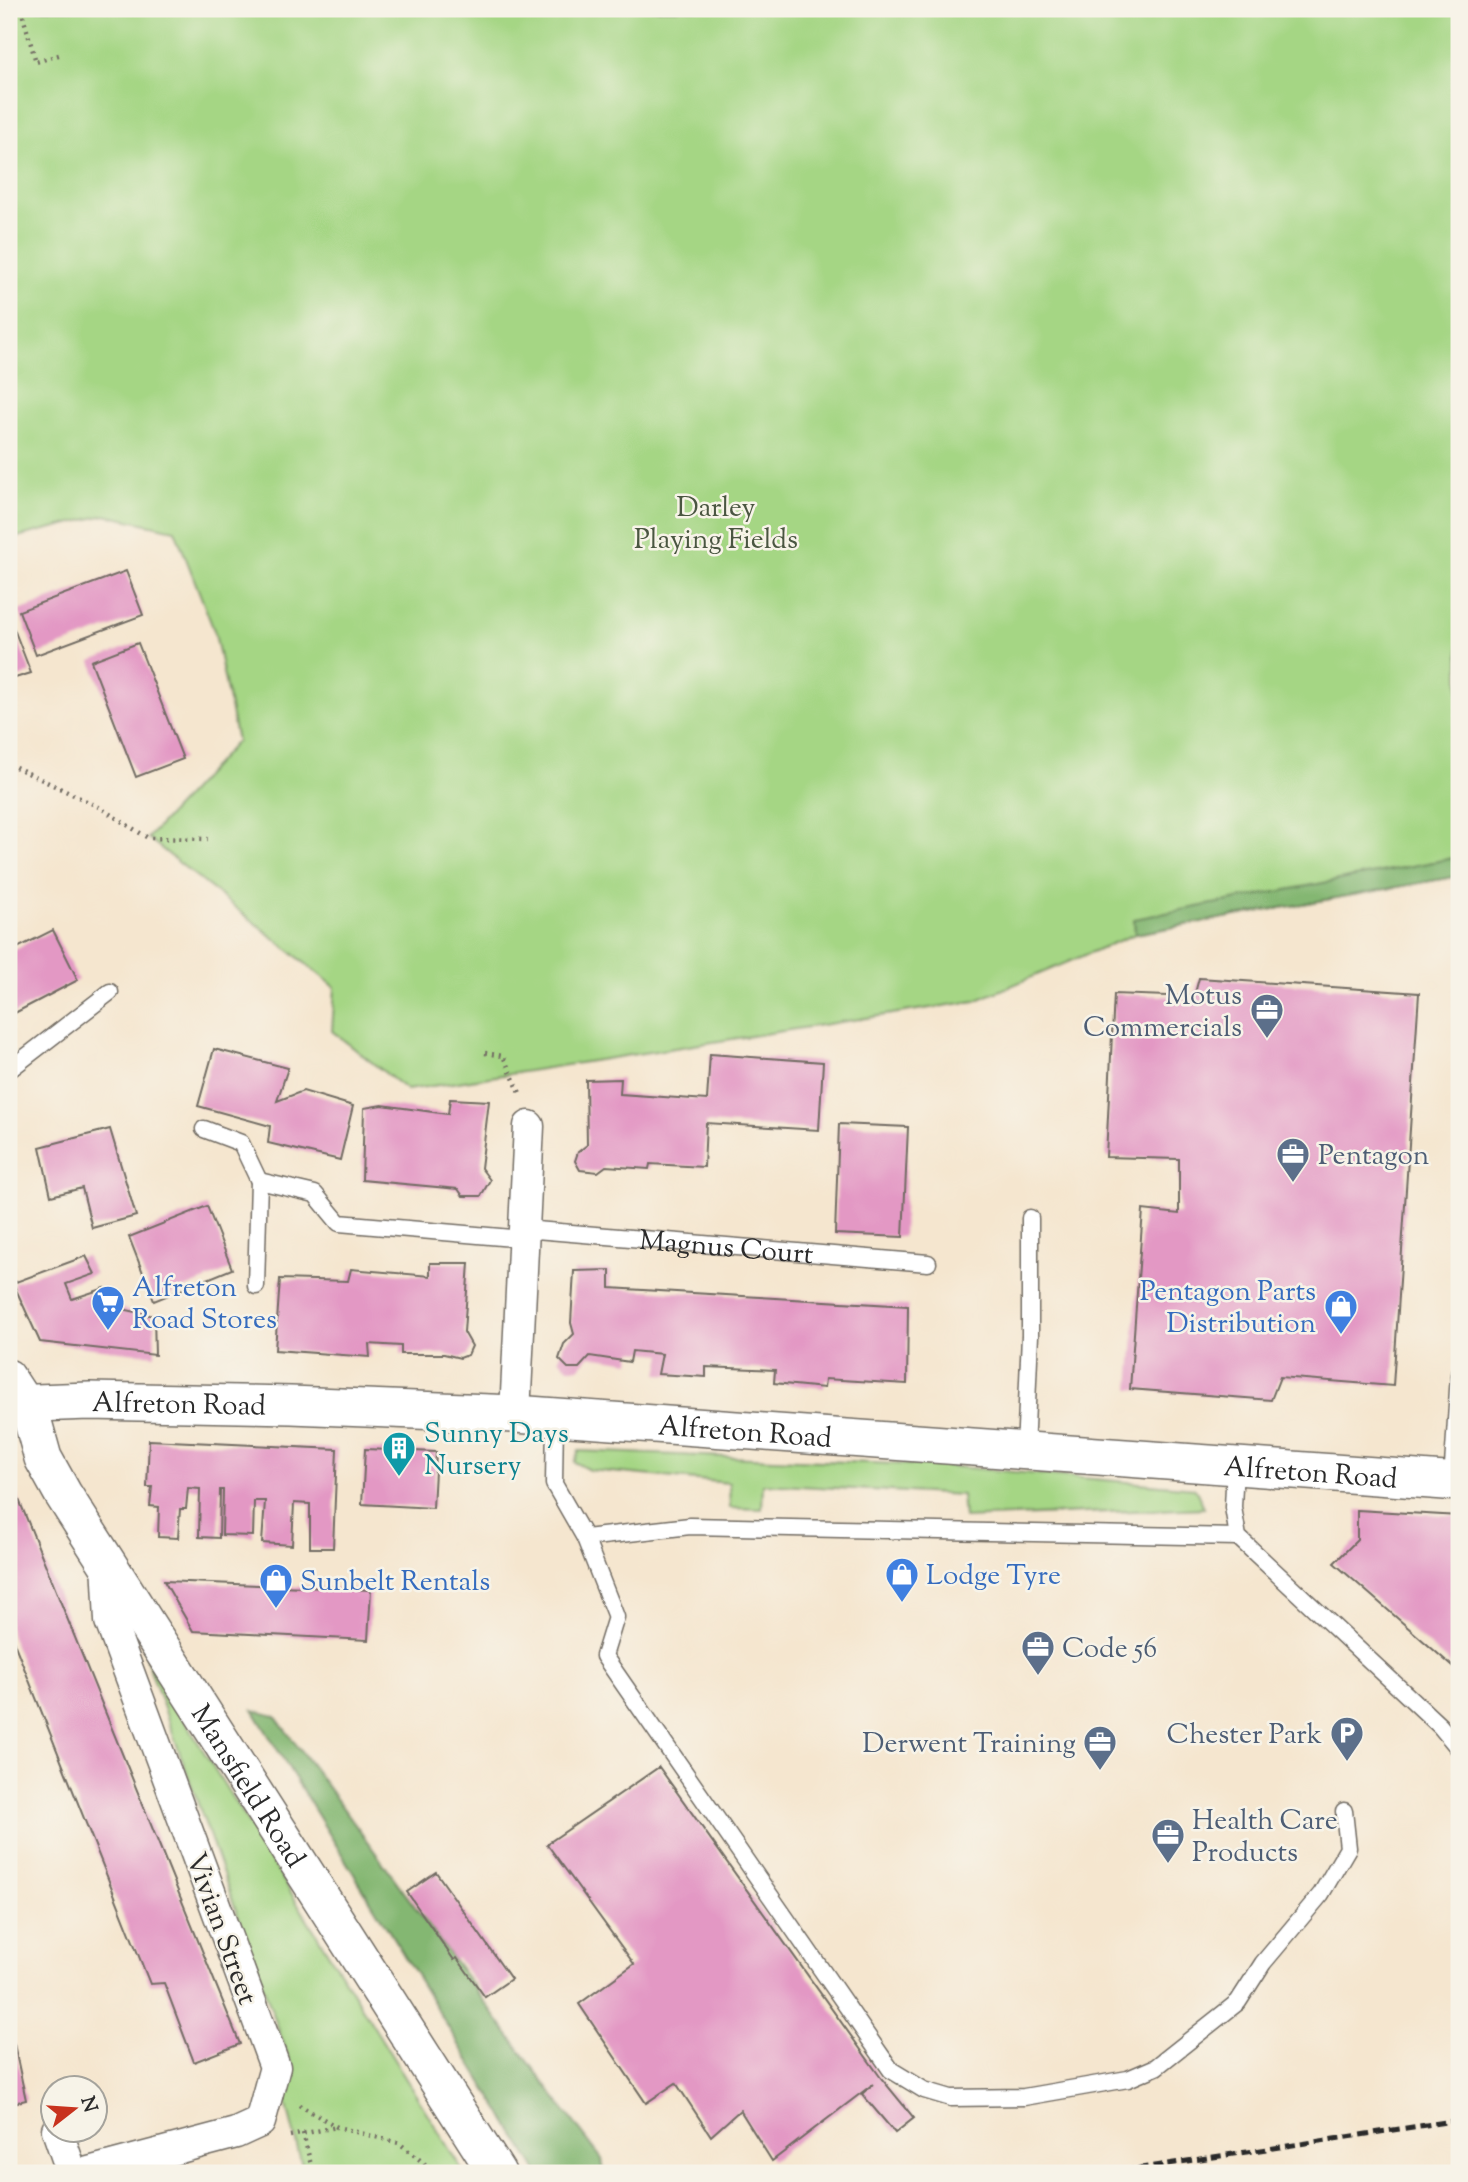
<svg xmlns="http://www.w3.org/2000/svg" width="1468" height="2182" viewBox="0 0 1468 2182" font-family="'Sorts Mill Goudy',serif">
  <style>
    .green { fill: #a5d684; stroke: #688058; stroke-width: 2 }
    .forest { fill: #84b772; stroke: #58714e; stroke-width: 2 }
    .building { fill: #e398c4 }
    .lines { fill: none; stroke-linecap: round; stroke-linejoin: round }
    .service-casing { stroke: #726c64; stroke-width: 19 }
    .minor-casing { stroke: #726c64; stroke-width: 33 }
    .tertiary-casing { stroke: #726c64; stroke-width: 40 }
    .path { stroke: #726c64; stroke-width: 4.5; stroke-dasharray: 2 5; stroke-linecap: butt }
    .service { stroke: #fff; stroke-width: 16 }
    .minor { stroke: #fff; stroke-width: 30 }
    .tertiary { stroke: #fff; stroke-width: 37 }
    .rail { stroke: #2b2b2b; stroke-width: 5; stroke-dasharray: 10 5; stroke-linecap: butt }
    .labels { text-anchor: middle; stroke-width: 5; stroke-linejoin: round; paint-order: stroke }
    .park-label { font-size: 28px; fill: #4a5641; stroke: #f7f3e8 }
    .service-label { font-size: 28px; fill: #4e5e75; stroke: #f7f3e8; text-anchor: end }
    .street-label { font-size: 28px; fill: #2b2b2b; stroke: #f7f3e8 }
    .shop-label { font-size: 28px; fill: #366cbe; stroke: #f7f3e8; text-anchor: start }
    .culture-label { font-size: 28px; fill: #0d838f; stroke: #f7f3e8; text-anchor: start }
  </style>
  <rect width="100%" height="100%" fill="#f7f3e8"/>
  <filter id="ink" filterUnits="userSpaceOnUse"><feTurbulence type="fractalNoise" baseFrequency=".0143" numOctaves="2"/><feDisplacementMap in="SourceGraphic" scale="14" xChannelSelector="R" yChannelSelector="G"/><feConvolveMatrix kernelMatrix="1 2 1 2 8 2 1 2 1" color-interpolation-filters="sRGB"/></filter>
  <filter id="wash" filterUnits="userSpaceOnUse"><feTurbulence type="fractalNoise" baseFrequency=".00686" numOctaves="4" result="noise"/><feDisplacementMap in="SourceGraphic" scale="28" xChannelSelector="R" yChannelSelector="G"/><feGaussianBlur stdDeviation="1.57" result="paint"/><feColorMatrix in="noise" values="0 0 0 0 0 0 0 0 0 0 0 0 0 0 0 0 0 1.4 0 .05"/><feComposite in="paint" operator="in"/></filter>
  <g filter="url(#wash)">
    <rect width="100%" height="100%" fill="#f5e6cf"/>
    <g class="green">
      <path d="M9 9H1459V876L1135 934 975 1001 407 1090 332 1031 335 987 148 838 237 741 215 633 175 530 105 515 9 539Z"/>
      <path d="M579 1451 945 1466 1195 1488 1204 1508 964 1518 962 1495 763 1484 762 1509 730 1508 729 1483 589 1470 574 1462Z"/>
      <path d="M146 1658 464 2173H304L284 2094 292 2067Z"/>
    </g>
    <g class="forest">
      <path d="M1459 857V876L1135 934 1134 919Z"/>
      <path d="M253 1710 275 1716C385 1863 490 2014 602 2159L604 2173H538Z"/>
    </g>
    <g id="blocks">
      <g class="building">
        <path d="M126 571 143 615 36 655 19 611Z"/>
        <path d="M14 629 31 673 9 680V631Z"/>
        <path d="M138 643 183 759 136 777 91 661Z"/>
        <path d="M53 930 78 980 9 1016V952Z"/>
        <path d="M1199 978 1419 993 1393 1386 1280 1377 1271 1400 1130 1389 1143 1210 1179 1214V1159L1106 1157 1114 994 1194 997Z"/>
        <path d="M214 1049 288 1068 277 1101 303 1091 353 1106 340 1160 268 1143 270 1126 198 1106Z"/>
        <path d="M710 1054 823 1062 819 1130 706 1123 704 1167 650 1164 649 1169 606 1166 598 1172 580 1170 575 1161 578 1152 587 1145 586 1080 621 1079 620 1094 707 1100Z"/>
        <path d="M450 1099 489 1101 481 1168 490 1180 481 1196H463L458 1189 362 1180 364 1108 382 1105 448 1114Z"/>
        <path d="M839 1124 908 1127 903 1237 835 1234Z"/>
        <path d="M110 1129 136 1216 92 1228 82 1188 51 1196 40 1147Z"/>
        <path d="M207 1206 232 1269 154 1301 129 1237Z"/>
        <path d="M86 1256 95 1274 66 1284 72 1299 105 1288 113 1307 154 1316 155 1355 40 1342 13 1283Z"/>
        <path d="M430 1263H469L464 1332 472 1346 468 1355 460 1358 444 1354H401V1346L369 1344 370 1357 275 1350 280 1279 348 1281 351 1269 430 1276Z"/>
        <path d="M610 1270V1288L908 1306 907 1384 825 1379 824 1388 774 1383 775 1370 706 1367V1377L658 1374 662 1354 632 1351 630 1362 590 1356 579 1368H568L559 1359 564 1344 574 1334 571 1323 574 1271Z"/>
        <path d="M149 1440 337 1449 333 1548H310V1504L294 1503 292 1545 262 1543 265 1501H254L253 1536 222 1535 223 1490H220L219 1538 199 1537 200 1489 188 1488 186 1509H180L178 1538 158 1537 159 1507 150 1506 152 1487H147Z"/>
        <path d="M365 1449 436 1452 433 1508 362 1504Z"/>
        <path d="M9 1475 240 2044 194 2062 164 1983 150 1984 9 1630Z"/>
        <path d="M1357 1510 1459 1516V1672L1334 1563 1357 1540Z"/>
        <path d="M164 1581 371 1590 368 1640 193 1631Z"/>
        <path d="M659 1767 881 2078 914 2118 895 2133 862 2094 873 2084 772 2161 740 2110 711 2136 676 2083 646 2103 579 2004 634 1964 547 1844Z"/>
        <path d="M436 1872 511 1979 485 1997 457 1958 454 1960 407 1892Z"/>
        <path d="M14 2044 26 2100 9 2104V2045Z"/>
      </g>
    </g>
  </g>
  <g filter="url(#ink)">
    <use href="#blocks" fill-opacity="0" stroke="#726c64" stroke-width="2"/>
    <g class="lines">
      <defs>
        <g id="service">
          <path d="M9 1070 110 992"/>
          <path d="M204 1129 241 1143 259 1181"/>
          <path id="s1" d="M524 1229 928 1263"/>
          <path d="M256 1286 259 1181 315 1194 339 1223 524 1239"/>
          <path d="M555 1417 554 1484 585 1538 616 1617 604 1656 891 2070 924 2090 951 2098 1024 2097 1128 2079 1156 2067 1238 2002 1263 1963 1321 1894 1348 1848 1344 1811"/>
          <path d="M1025 1451 1030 1335V1218"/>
          <path d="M1235 1466 1233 1507 1238 1537 1440 1726 1459 1749"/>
          <path d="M1452 1481 1459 1374"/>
          <path d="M585 1538 690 1526 1238 1537"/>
        </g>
        <g id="minor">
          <path d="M9 1375 28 1404"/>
          <path d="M515 1414 529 1126"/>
          <path d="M57 2130 72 2173"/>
          <path d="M85 2173 236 2133 260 2122 275 2067 110 1621 107 1561"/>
        </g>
        <g id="tertiary">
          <path id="s2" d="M9 1404 89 1401 291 1405 515 1414 1459 1482"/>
          <path id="s3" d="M28 1404 43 1458 63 1494 497 2173"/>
        </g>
      </defs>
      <use href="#service" class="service-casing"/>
      <use href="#minor" class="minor-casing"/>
      <use href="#tertiary" class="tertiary-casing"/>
      <g class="path">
        <path d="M21 9 36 62 62 54"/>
        <path d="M9 764 99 807 148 838 208 839"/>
        <path d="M485 1053 503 1056 521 1095"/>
        <path d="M299 2105 337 2127 399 2143 436 2173"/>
        <path d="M303 2133 313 2173"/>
        <path d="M290 2136 337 2127"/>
      </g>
      <use href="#service" class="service"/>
      <use href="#minor" class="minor"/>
      <use href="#tertiary" class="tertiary"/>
      <g class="rail">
        <path d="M1108 2173 1459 2120"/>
        <path d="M1453 2173 1459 2172"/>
      </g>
    </g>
  </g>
  <defs>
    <symbol id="office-pin" viewBox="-11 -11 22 30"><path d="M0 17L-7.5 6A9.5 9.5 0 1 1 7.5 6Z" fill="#5c6f8a" stroke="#f7f3e8"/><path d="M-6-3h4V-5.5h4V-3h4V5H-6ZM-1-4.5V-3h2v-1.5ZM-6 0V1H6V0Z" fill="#fff"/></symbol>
    <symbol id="supermarket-pin" viewBox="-11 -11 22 30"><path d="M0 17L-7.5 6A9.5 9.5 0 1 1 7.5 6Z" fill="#3f7fe0" stroke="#f7f3e8"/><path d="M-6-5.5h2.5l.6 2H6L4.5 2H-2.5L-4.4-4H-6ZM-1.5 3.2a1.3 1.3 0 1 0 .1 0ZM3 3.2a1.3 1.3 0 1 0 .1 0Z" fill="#fff"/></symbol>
    <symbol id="shop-pin" viewBox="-11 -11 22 30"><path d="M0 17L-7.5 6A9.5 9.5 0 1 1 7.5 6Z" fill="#3f7fe0" stroke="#f7f3e8"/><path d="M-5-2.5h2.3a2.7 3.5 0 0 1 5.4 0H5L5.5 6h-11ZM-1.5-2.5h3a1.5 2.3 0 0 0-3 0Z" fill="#fff"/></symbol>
    <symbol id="building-pin" viewBox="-11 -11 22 30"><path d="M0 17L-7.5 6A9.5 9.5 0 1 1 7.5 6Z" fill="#0f9aa8" stroke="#f7f3e8"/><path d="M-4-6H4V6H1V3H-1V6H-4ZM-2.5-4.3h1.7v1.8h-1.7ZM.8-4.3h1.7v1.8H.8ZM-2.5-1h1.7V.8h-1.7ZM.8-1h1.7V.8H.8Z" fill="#fff"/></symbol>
    <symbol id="parking-pin" viewBox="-11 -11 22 30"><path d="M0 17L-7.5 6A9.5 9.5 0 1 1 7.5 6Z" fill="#5c6f8a" stroke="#f7f3e8"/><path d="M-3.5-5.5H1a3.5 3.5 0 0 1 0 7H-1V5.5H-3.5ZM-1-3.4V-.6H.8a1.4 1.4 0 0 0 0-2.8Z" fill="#fff"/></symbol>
  </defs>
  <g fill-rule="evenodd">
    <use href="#office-pin" x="1248" y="991" width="38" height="52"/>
    <use href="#office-pin" x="1274" y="1135" width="38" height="52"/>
    <use href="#supermarket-pin" x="89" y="1283" width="38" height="52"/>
    <use href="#shop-pin" x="1322" y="1287" width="38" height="52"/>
    <use href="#building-pin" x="380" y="1429" width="38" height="52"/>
    <use href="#shop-pin" x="883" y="1555" width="38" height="52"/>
    <use href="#shop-pin" x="257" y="1561" width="38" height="52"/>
    <use href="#office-pin" x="1019" y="1628" width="38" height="52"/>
    <use href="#parking-pin" x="1328" y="1714" width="38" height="52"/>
    <use href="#office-pin" x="1081" y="1723" width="38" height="52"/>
    <use href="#office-pin" x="1149" y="1816" width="38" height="52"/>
  </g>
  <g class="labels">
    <g class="park-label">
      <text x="716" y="516">Darley<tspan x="716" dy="32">Playing Fields</tspan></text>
    </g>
    <g class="service-label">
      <text x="1242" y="1004">Motus<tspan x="1242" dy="32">Commercials</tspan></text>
      <text x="1318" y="1164" text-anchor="start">Pentagon</text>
      <text x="1062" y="1657" text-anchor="start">Code 56</text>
      <text x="1322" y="1743">Chester Park</text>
      <text x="1076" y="1752">Derwent Training</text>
      <text x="1192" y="1829" text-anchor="start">Health Care<tspan x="1192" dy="32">Products</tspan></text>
    </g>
    <g class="street-label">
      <text dy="10" stroke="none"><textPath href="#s1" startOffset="203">Magnus Court</textPath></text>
      <text dy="10" stroke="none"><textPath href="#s2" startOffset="170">Alfreton Road</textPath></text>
      <text dy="10" stroke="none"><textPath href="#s2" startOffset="737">Alfreton Road</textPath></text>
      <text dy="10" stroke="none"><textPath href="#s2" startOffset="1304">Alfreton Road</textPath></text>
      <text dy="10" stroke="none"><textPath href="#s3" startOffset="443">Mansfield Road</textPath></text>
      <text transform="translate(223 1928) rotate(70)" y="10">Vivian Street</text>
    </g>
    <g class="shop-label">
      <text x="132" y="1296">Alfreton<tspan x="132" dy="32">Road Stores</tspan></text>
      <text x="1316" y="1300" text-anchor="end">Pentagon Parts<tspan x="1316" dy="32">Distribution</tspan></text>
      <text x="926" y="1584">Lodge Tyre</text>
      <text x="300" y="1590">Sunbelt Rentals</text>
    </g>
    <g class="culture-label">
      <text x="424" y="1442">Sunny Days<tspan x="424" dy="32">Nursery</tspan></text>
    </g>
  </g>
  <rect width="1468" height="2182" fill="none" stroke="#f7f3e8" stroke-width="35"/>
  <g transform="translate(74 2109) rotate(73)"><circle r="33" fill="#f7f3e8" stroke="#a5a39c" stroke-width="2"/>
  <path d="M0-5L12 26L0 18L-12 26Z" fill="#c8321e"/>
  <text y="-10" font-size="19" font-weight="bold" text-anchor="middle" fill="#2b2b2b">N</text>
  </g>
</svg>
